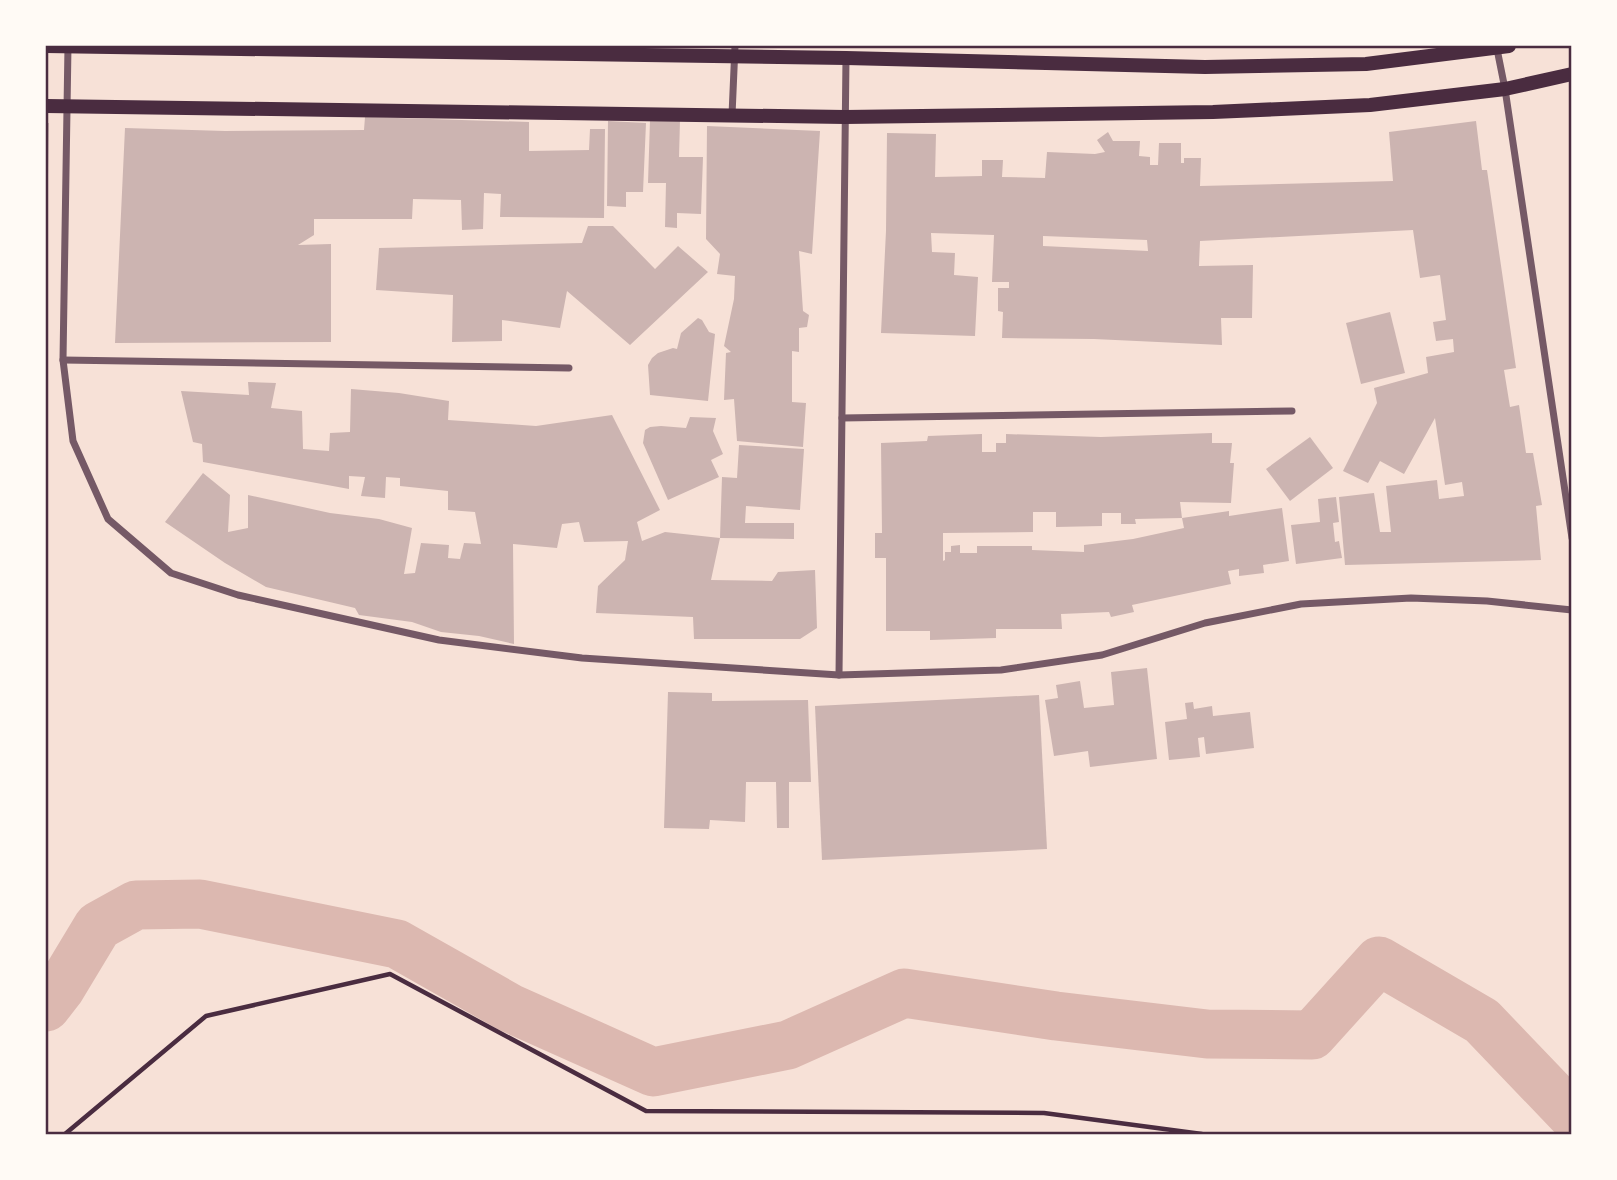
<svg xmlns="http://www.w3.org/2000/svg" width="1617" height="1180" viewBox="0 0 1617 1180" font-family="Quicksand,sans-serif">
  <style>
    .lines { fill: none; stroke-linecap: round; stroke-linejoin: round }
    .river { stroke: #dcb8b0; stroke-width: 49 }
    .building { fill: #ccb4b1; fill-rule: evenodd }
    .path { stroke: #4a2c40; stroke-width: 4.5 }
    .minor { stroke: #755966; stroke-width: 7 }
    .secondary { stroke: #4a2c40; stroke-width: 14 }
    .neatline { fill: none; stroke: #4a2c40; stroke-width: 2.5 }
  </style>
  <rect width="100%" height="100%" fill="#f7e1d7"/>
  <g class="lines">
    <path class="river" d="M46 1007 60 989 98 926 136 905 200 904 397 944 510 1008 653 1072 788 1045 904 993 1056 1016 1207 1034 1312 1035 1379 961 1482 1021 1572 1115"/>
  </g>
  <g class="building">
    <path d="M365 117 529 122V151L589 150 590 129H605L604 218 500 217 501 194 484 193 483 229 462 230 461 200 413 199 412 219H314V235L298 245 331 244V342L115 343 125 128 225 131 364 130Z"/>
    <path d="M650 120H680L679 157H703L701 214 677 213V228L665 227 666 183H648Z"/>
    <path d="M608 121 646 123 643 192H626V207L607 206Z"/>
    <path d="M1476 121 1482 170H1487L1516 368 1504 370 1510 407 1519 405 1526 453H1533L1542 505 1536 506 1541 560 1345 565 1339 497 1374 493 1380 532H1391L1386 486 1437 480 1439 499 1464 496 1462 482 1445 485 1435 418 1404 474 1380 461 1368 483 1343 471 1377 403 1374 388 1428 373 1426 357 1454 352 1453 339 1436 341 1433 322 1446 320 1440 275 1420 278 1413 230 1200 241 1199 266 1253 265 1252 318H1221L1222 345 1094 339 1002 338 1003 312 998 311V288H1009V282H992L994 235 931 233 932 252 955 253 954 275 978 277 975 336 881 333 886 231 887 133 936 134 935 177 982 176V160H1003L1002 177 1045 178 1047 152 1095 154 1105 152 1097 140 1108 132 1113 141H1140L1139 156 1150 157V165H1158L1159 143H1181V163H1184V158H1201L1200 186 1393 181 1389 132ZM1043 236 1147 240 1148 251 1043 246Z"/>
    <path d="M46 123H49L48 175H46Z"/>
    <path d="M707 126 820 131 812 254 799 251 803 311 809 315 807 327 799 328V352L792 351V402L806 403 803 447 737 441 734 399 724 400 726 353 731 352 724 346 734 299 735 276 717 274 720 254 706 239Z"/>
    <path d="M588 226H613L655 269 678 246 708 272 630 345 567 291 560 328 502 320V341L452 342 453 295 376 290 379 248 582 243Z"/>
    <path d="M1390 312 1405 373 1361 384 1346 323Z"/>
    <path d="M698 318 702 320 709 332 715 334 708 401 650 395 648 365 652 358 658 353 673 348 677 349 681 333Z"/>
    <path d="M248 382 276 383 271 408 302 411 303 449 329 451 330 433 350 432 351 389 399 393 449 401 448 420 536 426 612 415 660 510 637 522 642 541 665 532 720 538 711 580 772 581 778 572 815 570 817 628 800 639H694L693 617 596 613 598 586 625 560 628 541 584 542 579 522 562 524 557 548 513 544 514 644 479 636 441 632 412 622 359 615 355 608 266 587 225 563 165 522 203 473 230 495 228 532 248 528V495L330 513 379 519 412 528 404 574 415 573 421 543 449 545 448 558 460 559 464 543 481 544 475 512 448 510V491L400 486V478L386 477 385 498 361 496 365 477 349 476V489L203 462 202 444 193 442 181 391 249 395Z"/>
    <path d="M690 417 716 418 713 431 723 454 711 460 719 477 668 500 643 443 645 430 650 427 661 426 686 428Z"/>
    <path d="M1212 433V443H1232L1230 463H1234L1231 503 1180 502 1182 518 1135 519 1136 524H1121V513H1102V526L1056 527V512H1033V532L943 533V561L945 560V552H951V546L960 545V553H977V546H1032V550L1084 552V545L1133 539 1184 528 1182 518 1229 511V516L1282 508 1289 561 1263 565 1264 573 1239 576V569L1228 571 1231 584 1132 605 1134 612 1111 617 1109 612 1061 614 1062 629H996V638L930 640V631H886V558H875V533H882L881 443 927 441 928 436 982 434V452H996V443H1006V434L1101 437Z"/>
    <path d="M1310 437 1333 468 1290 501 1266 469Z"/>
    <path d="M739 445 804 449 800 510 746 506 745 523H794V539L720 538 722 477 737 478Z"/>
    <path d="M1336 497 1339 522 1333 523 1335 542 1339 541 1342 558 1296 564 1291 525 1320 522 1318 499Z"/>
    <path d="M1147 668 1157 759 1090 767 1088 751 1054 756 1045 700 1058 698 1056 685 1080 681 1084 708 1114 705 1111 672Z"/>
    <path d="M668 692 712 693V701L808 700 811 782H789V828H777L776 782H746L745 822 710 820 709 829 664 828Z"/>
    <path d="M1039 695 1047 849 822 860 815 706Z"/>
    <path d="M1193 702 1194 709 1212 706 1213 716 1250 712 1254 748 1206 754 1204 737 1198 738 1200 757 1169 760 1165 722 1187 719 1185 703Z"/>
  </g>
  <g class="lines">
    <path class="path" d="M65 1134 206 1016 390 974 646 1111 1044 1113 1202 1134"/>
    <g class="minor">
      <path d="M68 46 63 360 73 441 108 519 171 573 238 595 439 640 582 658 839 675 1001 670 1102 655 1205 623 1301 604 1411 598 1487 601 1572 610"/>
      <path d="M1497 49 1505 89 1572 538"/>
      <path d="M732 115 735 46"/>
      <path d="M63 360 569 368"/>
      <path d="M842 418 1292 411"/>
      <path d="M839 675 846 58"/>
    </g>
    <g class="secondary">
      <path d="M46 46 846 58 1205 67 1366 64 1509 46"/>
      <path d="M46 106 845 117 1213 112 1370 105 1505 89 1572 74"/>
    </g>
  </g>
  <rect width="1617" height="1180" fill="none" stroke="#fffaf5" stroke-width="94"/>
  <rect x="47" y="47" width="1523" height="1086" class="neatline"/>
</svg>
